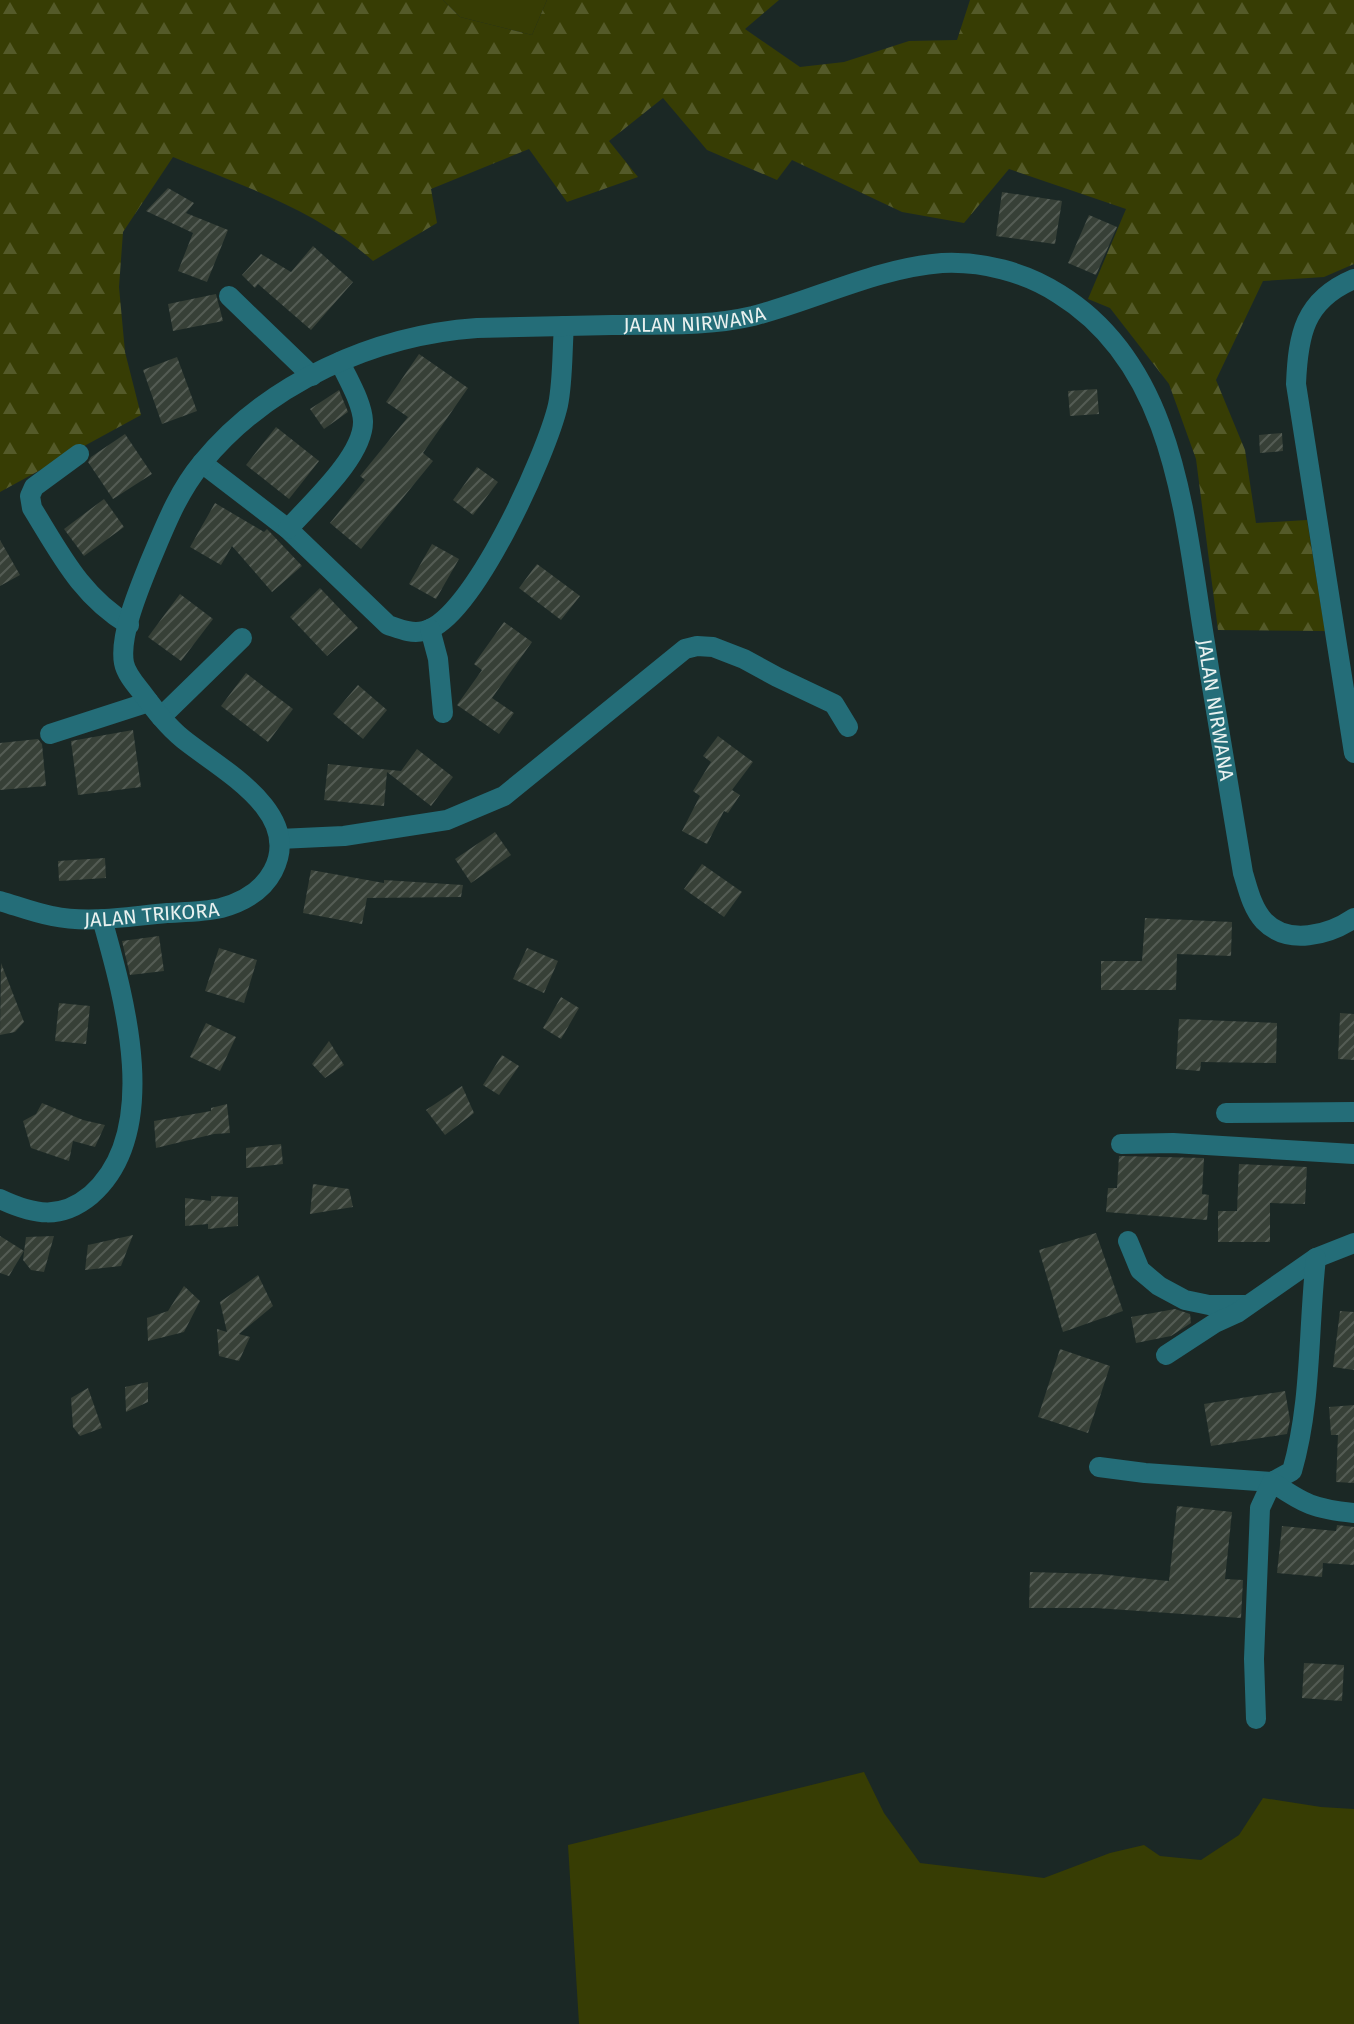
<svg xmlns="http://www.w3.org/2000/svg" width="1354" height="2024" viewBox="0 0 1354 2024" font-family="'Fira Sans',sans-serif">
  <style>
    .green { fill: #373d04 }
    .forest { fill: url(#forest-firs) }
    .building { fill: url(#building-hatch) }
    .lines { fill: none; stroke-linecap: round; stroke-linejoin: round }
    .minor { stroke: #246d78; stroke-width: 20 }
    .labels { text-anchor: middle; stroke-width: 6; stroke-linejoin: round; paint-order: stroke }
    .street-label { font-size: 20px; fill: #e9f1ef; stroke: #121f1c }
  </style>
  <defs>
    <pattern id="forest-firs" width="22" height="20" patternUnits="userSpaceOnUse" patternTransform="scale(2)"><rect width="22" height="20" fill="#373d04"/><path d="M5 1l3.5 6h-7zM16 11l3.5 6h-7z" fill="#545a29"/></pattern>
    <pattern id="building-hatch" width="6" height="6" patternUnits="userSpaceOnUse" patternTransform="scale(2)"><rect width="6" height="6" fill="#374037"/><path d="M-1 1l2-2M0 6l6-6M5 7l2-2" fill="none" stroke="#545c54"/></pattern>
  </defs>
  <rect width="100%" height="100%" fill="#1b2825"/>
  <g class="green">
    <path d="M443 0H547L532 35 460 17Z"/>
    <path d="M864 1772 884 1813 920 1863 1044 1878 1110 1853 1144 1845 1160 1856 1201 1860 1239 1835 1263 1798 1321 1807 1354 1809V2024H579L568 1845Z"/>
  </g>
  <path class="forest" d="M0 0H443L460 17 532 35 547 0H779L745 29 800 67 844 62 909 41 957 40 970 0H1354V264L1324 277 1263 281 1216 380 1245 450 1256 523 1307 520 1325 631 1218 630 1196 459 1169 384 1110 308 1088 299 1126 209 1009 169 964 223 902 212 792 160 777 180 707 150 663 98 609 141 638 177 567 202 529 149 431 189 437 223 373 261C317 210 243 186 173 157L123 232 119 287 125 352 141 415 0 492Z"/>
  <g class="building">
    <path d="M168 188 194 203 186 213 228 230 207 282 178 271 193 233 146 211Z"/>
    <path d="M1002 192 1062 201 1055 244 996 236Z"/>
    <path d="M1089 215 1117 227 1096 275 1068 263Z"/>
    <path d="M313 246 353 282 311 330 258 284 255 288 242 275 261 254 291 272Z"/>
    <path d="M216 294 223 321 173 331 168 304Z"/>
    <path d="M419 354 468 388 423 453 433 461 361 549 330 523 365 480 360 476 408 417 386 402Z"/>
    <path d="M177 357 197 411 162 424 143 370Z"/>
    <path d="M1097 389 1099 414 1070 416 1068 391Z"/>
    <path d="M339 390 348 412 324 429 310 409Z"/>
    <path d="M276 427 319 461 289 499 246 465Z"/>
    <path d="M1282 433 1283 451 1260 453 1259 435Z"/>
    <path d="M125 434 152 474 113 499 88 462 91 457Z"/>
    <path d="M477 467 498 482 473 515 453 500Z"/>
    <path d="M104 499 124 527 84 556 64 529Z"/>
    <path d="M215 503 264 532 267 529 302 566 272 592 232 546 221 565 190 547Z"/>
    <path d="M0 540 20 575 0 586Z"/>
    <path d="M432 544 459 559 436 599 409 584Z"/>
    <path d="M537 564 580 596 561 620 519 588Z"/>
    <path d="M320 588 358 628 327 656 290 617Z"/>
    <path d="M180 594 213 619 181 661 148 637Z"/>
    <path d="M504 622 532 642 492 698 514 713 499 734 457 705 482 670 474 664Z"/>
    <path d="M246 673 293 709 268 742 221 706Z"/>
    <path d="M358 685 387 710 363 739 333 714Z"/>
    <path d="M133 730 141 787 78 795 71 741Z"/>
    <path d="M718 736 753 762 732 790 740 795 728 813 724 811 707 844 682 831 700 796 693 791 711 762 703 756Z"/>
    <path d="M38 739 42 744 46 786 0 790V743Z"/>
    <path d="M417 749 453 777 431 806 387 772 384 806 324 800 328 764 401 771Z"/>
    <path d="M495 832 511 855 471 883 455 859Z"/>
    <path d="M105 858 106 878 59 881 58 861Z"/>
    <path d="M702 864 742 892 724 917 684 889Z"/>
    <path d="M311 870 384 883V880L463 885 461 897 367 898 362 924 303 913Z"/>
    <path d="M1145 918 1232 922 1231 956 1177 954 1176 990H1101V961H1142Z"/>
    <path d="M159 936 164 971 130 975 122 941Z"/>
    <path d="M219 948 257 960 244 1003 205 991Z"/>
    <path d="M527 948 558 961 544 993 513 979Z"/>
    <path d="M1 963 24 1022 15 1032 0 1035Z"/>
    <path d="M561 997 579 1008 561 1039 543 1028Z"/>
    <path d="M59 1003 90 1006 86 1044 55 1041Z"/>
    <path d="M1340 1013 1354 1014V1060L1338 1059Z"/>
    <path d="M1179 1019 1277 1023 1276 1063 1201 1062 1200 1071 1176 1069Z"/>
    <path d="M206 1023 236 1037 220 1071 190 1057Z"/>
    <path d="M329 1041 344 1065 325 1078 312 1064Z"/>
    <path d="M502 1055 519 1066 499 1095 483 1085Z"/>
    <path d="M462 1086 474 1113 445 1135 426 1110Z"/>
    <path d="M42 1103 83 1120 105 1125 95 1147 73 1141 69 1161 31 1148 23 1121 36 1114Z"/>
    <path d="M227 1104 230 1133 214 1134 156 1148 154 1121 211 1111V1108Z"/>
    <path d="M281 1144 283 1164 246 1168V1148Z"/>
    <path d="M1119 1156 1204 1158 1202 1194 1209 1195 1207 1220 1106 1212 1108 1188H1117Z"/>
    <path d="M1239 1164 1307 1167 1305 1204 1270 1203V1242H1218V1211H1237Z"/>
    <path d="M313 1184 349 1189 353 1207 310 1214Z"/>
    <path d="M211 1196 238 1197V1226L208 1229V1224L185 1226V1198L211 1201Z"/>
    <path d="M1096 1233 1123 1311 1063 1332 1039 1250Z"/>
    <path d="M133 1235 121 1266 85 1270 88 1245Z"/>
    <path d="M0 1236 24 1251 9 1276 0 1273Z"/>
    <path d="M54 1236 44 1272 31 1270 23 1260 26 1237Z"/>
    <path d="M258 1275 273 1306 239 1334 250 1337 239 1361 219 1356 217 1329 227 1332 220 1302Z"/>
    <path d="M184 1286 200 1301 184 1332 148 1341 147 1318 168 1311Z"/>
    <path d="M1175 1309 1190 1314 1191 1323 1171 1336 1136 1343 1131 1317Z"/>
    <path d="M1340 1311 1354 1312V1370L1333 1367Z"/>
    <path d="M1060 1349 1110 1366 1088 1433 1038 1417Z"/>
    <path d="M148 1382V1402L126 1412 125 1387Z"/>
    <path d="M88 1388 102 1428 80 1436 73 1427 71 1398Z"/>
    <path d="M1285 1391 1290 1420 1287 1434 1211 1446 1204 1404Z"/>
    <path d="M1354 1405V1483L1336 1482 1338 1435H1331L1329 1407Z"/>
    <path d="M1177 1506 1232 1512 1225 1579 1243 1580 1241 1618 1096 1608H1029L1030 1572 1098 1574 1169 1581Z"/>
    <path d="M1337 1525 1354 1527V1565L1323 1563 1322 1577 1277 1573 1282 1526 1336 1531Z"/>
    <path d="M1304 1663 1344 1665 1342 1701 1302 1698Z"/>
  </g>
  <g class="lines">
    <g class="minor">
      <path d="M1354 279C1304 300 1298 335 1296 384L1354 753"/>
      <path d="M229 296 312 376"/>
      <path d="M79 454 34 487 30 496 32 508C61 555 81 596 129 625"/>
      <path d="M202 463 288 529 388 625C400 629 411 634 424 631 472 621 547 453 558 405 563 380 562 352 564 326"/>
      <path d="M288 529C310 504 364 456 363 421 362 402 348 380 340 362"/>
      <path d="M430 629 438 659 443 713"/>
      <path d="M161 717 242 638"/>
      <path d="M50 734 149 702"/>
      <path d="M279 839 344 836 447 820 504 796 685 649 697 646 713 647 744 659 777 677 834 704 848 727"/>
      <path id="s1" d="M0 901C17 906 35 913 52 916 90 924 130 916 167 913 184 912 204 912 221 908 243 902 262 892 273 871 304 812 220 769 183 739 167 726 155 710 143 694 136 685 126 674 124 663 119 636 139 589 149 564 164 529 177 493 202 463 268 382 376 335 477 328 522 327 567 326 612 325 660 324 706 327 753 316 815 300 877 268 942 263 982 261 1025 272 1059 294 1177 367 1184 519 1205 643 1217 720 1230 797 1243 873 1248 889 1252 908 1264 921 1288 946 1329 935 1354 918"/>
      <path d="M1226 1113 1354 1112"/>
      <path d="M1121 1144 1173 1143 1354 1154"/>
      <path d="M0 1199C34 1215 61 1220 91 1195 163 1132 124 997 102 919"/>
      <path d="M1128 1241 1140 1270 1159 1286 1185 1300 1209 1305H1245"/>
      <path d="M1166 1355 1215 1323 1237 1313 1316 1258 1354 1243"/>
      <path d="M1099 1467 1145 1473 1272 1482 1292 1471C1312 1402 1308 1328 1316 1258"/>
      <path d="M1256 1719 1254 1659 1260 1508 1272 1482C1304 1504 1314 1509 1354 1513"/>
    </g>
  </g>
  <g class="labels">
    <g class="street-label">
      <text dy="7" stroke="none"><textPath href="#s1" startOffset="1312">JALAN NIRWANA</textPath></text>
      <text dy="7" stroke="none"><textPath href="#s1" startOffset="2150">JALAN NIRWANA</textPath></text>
      <text dy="7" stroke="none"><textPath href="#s1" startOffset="154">JALAN TRIKORA</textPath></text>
    </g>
  </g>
</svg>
